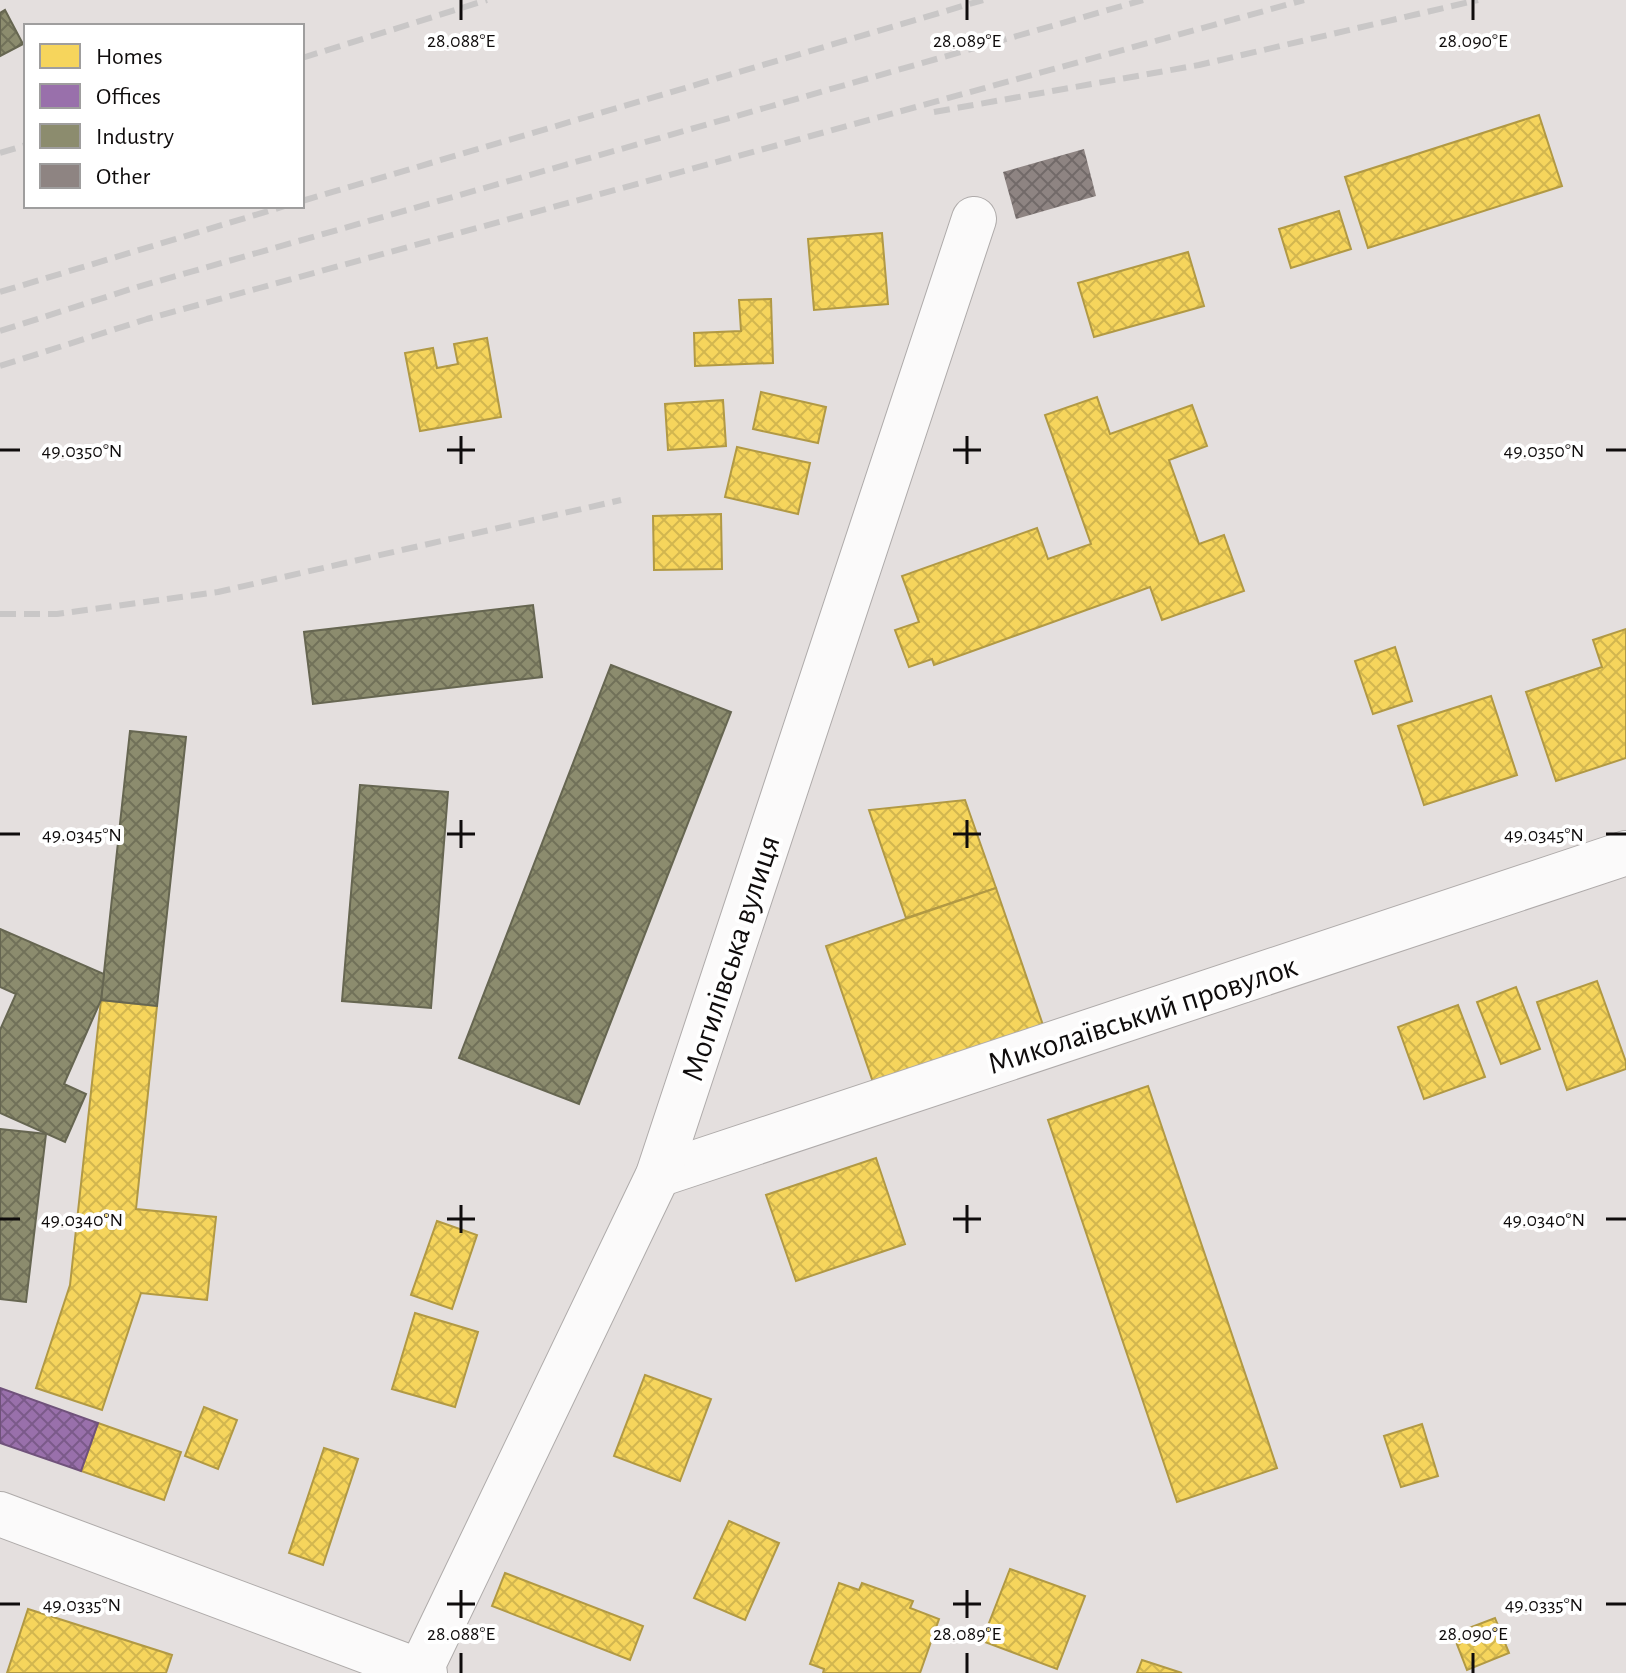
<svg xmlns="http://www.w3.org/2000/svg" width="1626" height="1673" viewBox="0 0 1626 1673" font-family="'Alegreya Sans',sans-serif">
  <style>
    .homes { fill: url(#homes-cross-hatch); stroke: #b19944; stroke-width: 2 }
    .offices { fill: url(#offices-cross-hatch); stroke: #70527b; stroke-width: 2 }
    .industry { fill: url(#industry-cross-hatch); stroke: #666651; stroke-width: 2 }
    .building { fill: url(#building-cross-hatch) }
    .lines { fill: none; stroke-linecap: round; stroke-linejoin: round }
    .minor-casing { stroke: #afabaa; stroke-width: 46 }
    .minor { stroke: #fbfafa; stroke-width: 44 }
    .rail { stroke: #c9c7c7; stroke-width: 6; stroke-dasharray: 16 8; stroke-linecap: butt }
    .ticks { fill: none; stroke: #0f0c0c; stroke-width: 3 }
    .labels { text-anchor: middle; stroke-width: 8; stroke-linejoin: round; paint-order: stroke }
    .street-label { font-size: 32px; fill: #0f0c0c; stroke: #fff }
    .ticks-label { font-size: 20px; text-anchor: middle; fill: #0f0c0c; stroke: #fff; stroke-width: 8; stroke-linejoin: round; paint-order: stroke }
  </style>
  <defs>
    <pattern id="homes-cross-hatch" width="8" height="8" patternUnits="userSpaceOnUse" patternTransform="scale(2)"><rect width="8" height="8" fill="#f6d55c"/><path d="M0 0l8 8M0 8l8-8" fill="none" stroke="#d2b64f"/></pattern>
    <pattern id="offices-cross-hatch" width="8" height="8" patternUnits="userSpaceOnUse" patternTransform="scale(2)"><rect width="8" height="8" fill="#9970ab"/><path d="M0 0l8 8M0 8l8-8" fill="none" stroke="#7b5a8a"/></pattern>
    <pattern id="industry-cross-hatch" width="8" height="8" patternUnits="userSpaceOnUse" patternTransform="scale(2)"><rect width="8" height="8" fill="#8c8c6e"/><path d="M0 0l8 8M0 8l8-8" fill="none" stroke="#717159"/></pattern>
    <pattern id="building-cross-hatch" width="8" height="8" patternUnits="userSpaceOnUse" patternTransform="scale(2)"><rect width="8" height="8" fill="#8e8482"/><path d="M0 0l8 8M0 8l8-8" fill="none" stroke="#726a69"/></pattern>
  </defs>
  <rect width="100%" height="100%" fill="#e4dfde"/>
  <g class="homes">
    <path d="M1539 115 1562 186 1368 248 1345 177Z"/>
    <path d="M1339 211 1351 249 1291 268 1279 229Z"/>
    <path d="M882 233 888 304 814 310 808 239Z"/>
    <path d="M1188 252 1204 306 1094 337 1078 283Z"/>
    <path d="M771 299 773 363 695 366 694 333 741 331 739 300Z"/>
    <path d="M487 338 501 417 420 431 405 353 433 348 437 368 458 364 454 344Z"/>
    <path d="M761 392 826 407 818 443 753 429Z"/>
    <path d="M1097 397 1110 434 1192 405 1207 446 1169 460 1199 544 1224 535 1244 591 1162 620 1150 587 934 665 932 659 909 667 895 630 919 622 902 576 1037 528 1048 559 1091 544 1045 415Z"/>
    <path d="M723 400 726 446 668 450 665 404Z"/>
    <path d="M737 447 810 463 798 514 725 497Z"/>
    <path d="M721 514 722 569 654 570 653 516Z"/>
    <path d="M1626 629V758L1556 781 1526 692 1602 667 1593 640Z"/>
    <path d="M1395 647 1412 701 1373 714 1355 661Z"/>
    <path d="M1491 696 1517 775 1424 805 1398 726Z"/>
    <path d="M965 800 996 888 906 918 869 810Z"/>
    <path d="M996 888 1044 1028 874 1085 826 946Z"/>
    <path d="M1597 981 1626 1062V1069L1567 1090 1537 1002Z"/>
    <path d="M1516 987 1540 1049 1501 1064 1477 1002Z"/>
    <path d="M101 1000 157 1006 136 1209 216 1217 207 1300 141 1293 102 1410 36 1388 70 1285Z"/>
    <path d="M1458 1005 1485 1077 1424 1099 1398 1027Z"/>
    <path d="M1148 1086 1277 1468 1177 1502 1048 1120Z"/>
    <path d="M876 1158 905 1244 796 1281 766 1195Z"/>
    <path d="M437 1221 477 1235 452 1309 411 1295Z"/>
    <path d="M415 1313 478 1332 455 1407 392 1389Z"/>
    <path d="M645 1375 711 1399 680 1481 614 1456Z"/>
    <path d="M204 1407 237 1420 218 1469 185 1456Z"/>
    <path d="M98 1423 181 1452 164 1500 81 1471Z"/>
    <path d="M1422 1424 1438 1476 1401 1487 1384 1436Z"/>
    <path d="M324 1448 358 1459 323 1565 289 1553Z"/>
    <path d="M729 1521 779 1543 745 1620 694 1598Z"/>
    <path d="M1010 1569 1085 1596 1057 1669 982 1641Z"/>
    <path d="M505 1573 643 1626 630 1660 492 1606Z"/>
    <path d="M839 1583 859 1590 862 1583 913 1601 910 1608 939 1619 920 1673H823L824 1669 810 1664Z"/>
    <path d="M28 1609 172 1655 166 1673H7Z"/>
    <path d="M1495 1618 1509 1653 1467 1670 1453 1634Z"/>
    <path d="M1142 1660 1182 1673H1137Z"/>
  </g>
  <path class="offices" d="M0 1388 98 1423 81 1471 0 1443Z"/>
  <g class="industry">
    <path d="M5 10 23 44 0 56V13Z"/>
    <path d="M533 605 542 677 313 704 304 632Z"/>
    <path d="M611 665 731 712 579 1104 459 1058Z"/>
    <path d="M130 731 186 737 157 1006 101 1000Z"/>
    <path d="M360 785 448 792 431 1008 342 1001Z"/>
    <path d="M0 929 104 974 101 1000 64 1084 86 1094 65 1142 0 1113V1030L16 994 0 987Z"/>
    <path d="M0 1129 46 1134 26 1302 0 1299Z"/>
  </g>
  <path class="building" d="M1084 149 1096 196 1016 219 1003 172Z"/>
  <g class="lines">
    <defs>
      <g id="minor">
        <path d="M658 1175 1626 853"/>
        <path d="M0 1514 425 1673"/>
        <path d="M420 1671 658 1175 974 219"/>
      </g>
    </defs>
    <use href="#minor" class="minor-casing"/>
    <use href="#minor" class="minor"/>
    <g class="rail">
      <path d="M302 58 487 0"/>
      <path d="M934 112 1199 65 1478 0"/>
      <path d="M0 153 26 145"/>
      <path d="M302 201 983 0"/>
      <path d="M0 292 285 206"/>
      <path d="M0 331 134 288 1143 0"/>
      <path d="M0 366 147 319 1304 0"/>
      <path d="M0 614H57L218 592 621 500"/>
    </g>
  </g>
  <path class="ticks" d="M461 0V20M967 0V20M1473 0V20M461 436V464M967 436V464M0 450H20M447 450H475M953 450H981M1606 450H1626M461 820V848M967 820V848M0 834H20M447 834H475M953 834H981M1606 834H1626M461 1205V1233M967 1205V1233M0 1219H20M447 1219H475M953 1219H981M1606 1219H1626M461 1590V1618M967 1590V1618M0 1604H20M447 1604H475M953 1604H981M1606 1604H1626M461 1653V1673M967 1653V1673M1473 1653V1673"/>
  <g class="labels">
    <g class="street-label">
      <text transform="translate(730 958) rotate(-72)" y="11">Могилівська вулиця</text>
      <text transform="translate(1142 1014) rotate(-18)" y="11">Миколаївський провулок</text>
    </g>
  </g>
  <g class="ticks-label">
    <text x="461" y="47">28.088°E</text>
    <text x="967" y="47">28.089°E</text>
    <text x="1473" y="47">28.090°E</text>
    <text x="82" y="457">49.0350°N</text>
    <text x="1544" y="457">49.0350°N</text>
    <text x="82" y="841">49.0345°N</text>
    <text x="1544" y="841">49.0345°N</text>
    <text x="82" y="1226">49.0340°N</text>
    <text x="1544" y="1226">49.0340°N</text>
    <text x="82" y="1611">49.0335°N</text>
    <text x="1544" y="1611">49.0335°N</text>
    <text x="461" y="1640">28.088°E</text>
    <text x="967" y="1640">28.089°E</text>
    <text x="1473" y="1640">28.090°E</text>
  </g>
  <rect x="24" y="24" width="280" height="184" fill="#ffffff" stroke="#9f9e9e" stroke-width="2"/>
  <rect x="40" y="44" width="40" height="24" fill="#f6d55c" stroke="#9f9e9e" stroke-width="2"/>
  <text x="96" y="64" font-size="24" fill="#0f0c0c">Homes</text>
  <rect x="40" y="84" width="40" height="24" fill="#9970ab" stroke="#9f9e9e" stroke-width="2"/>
  <text x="96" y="104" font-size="24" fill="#0f0c0c">Offices</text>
  <rect x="40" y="124" width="40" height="24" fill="#8c8c6e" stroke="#9f9e9e" stroke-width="2"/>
  <text x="96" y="144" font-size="24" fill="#0f0c0c">Industry</text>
  <rect x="40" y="164" width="40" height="24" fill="#8e8482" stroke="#9f9e9e" stroke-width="2"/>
  <text x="96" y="184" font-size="24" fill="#0f0c0c">Other</text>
</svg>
